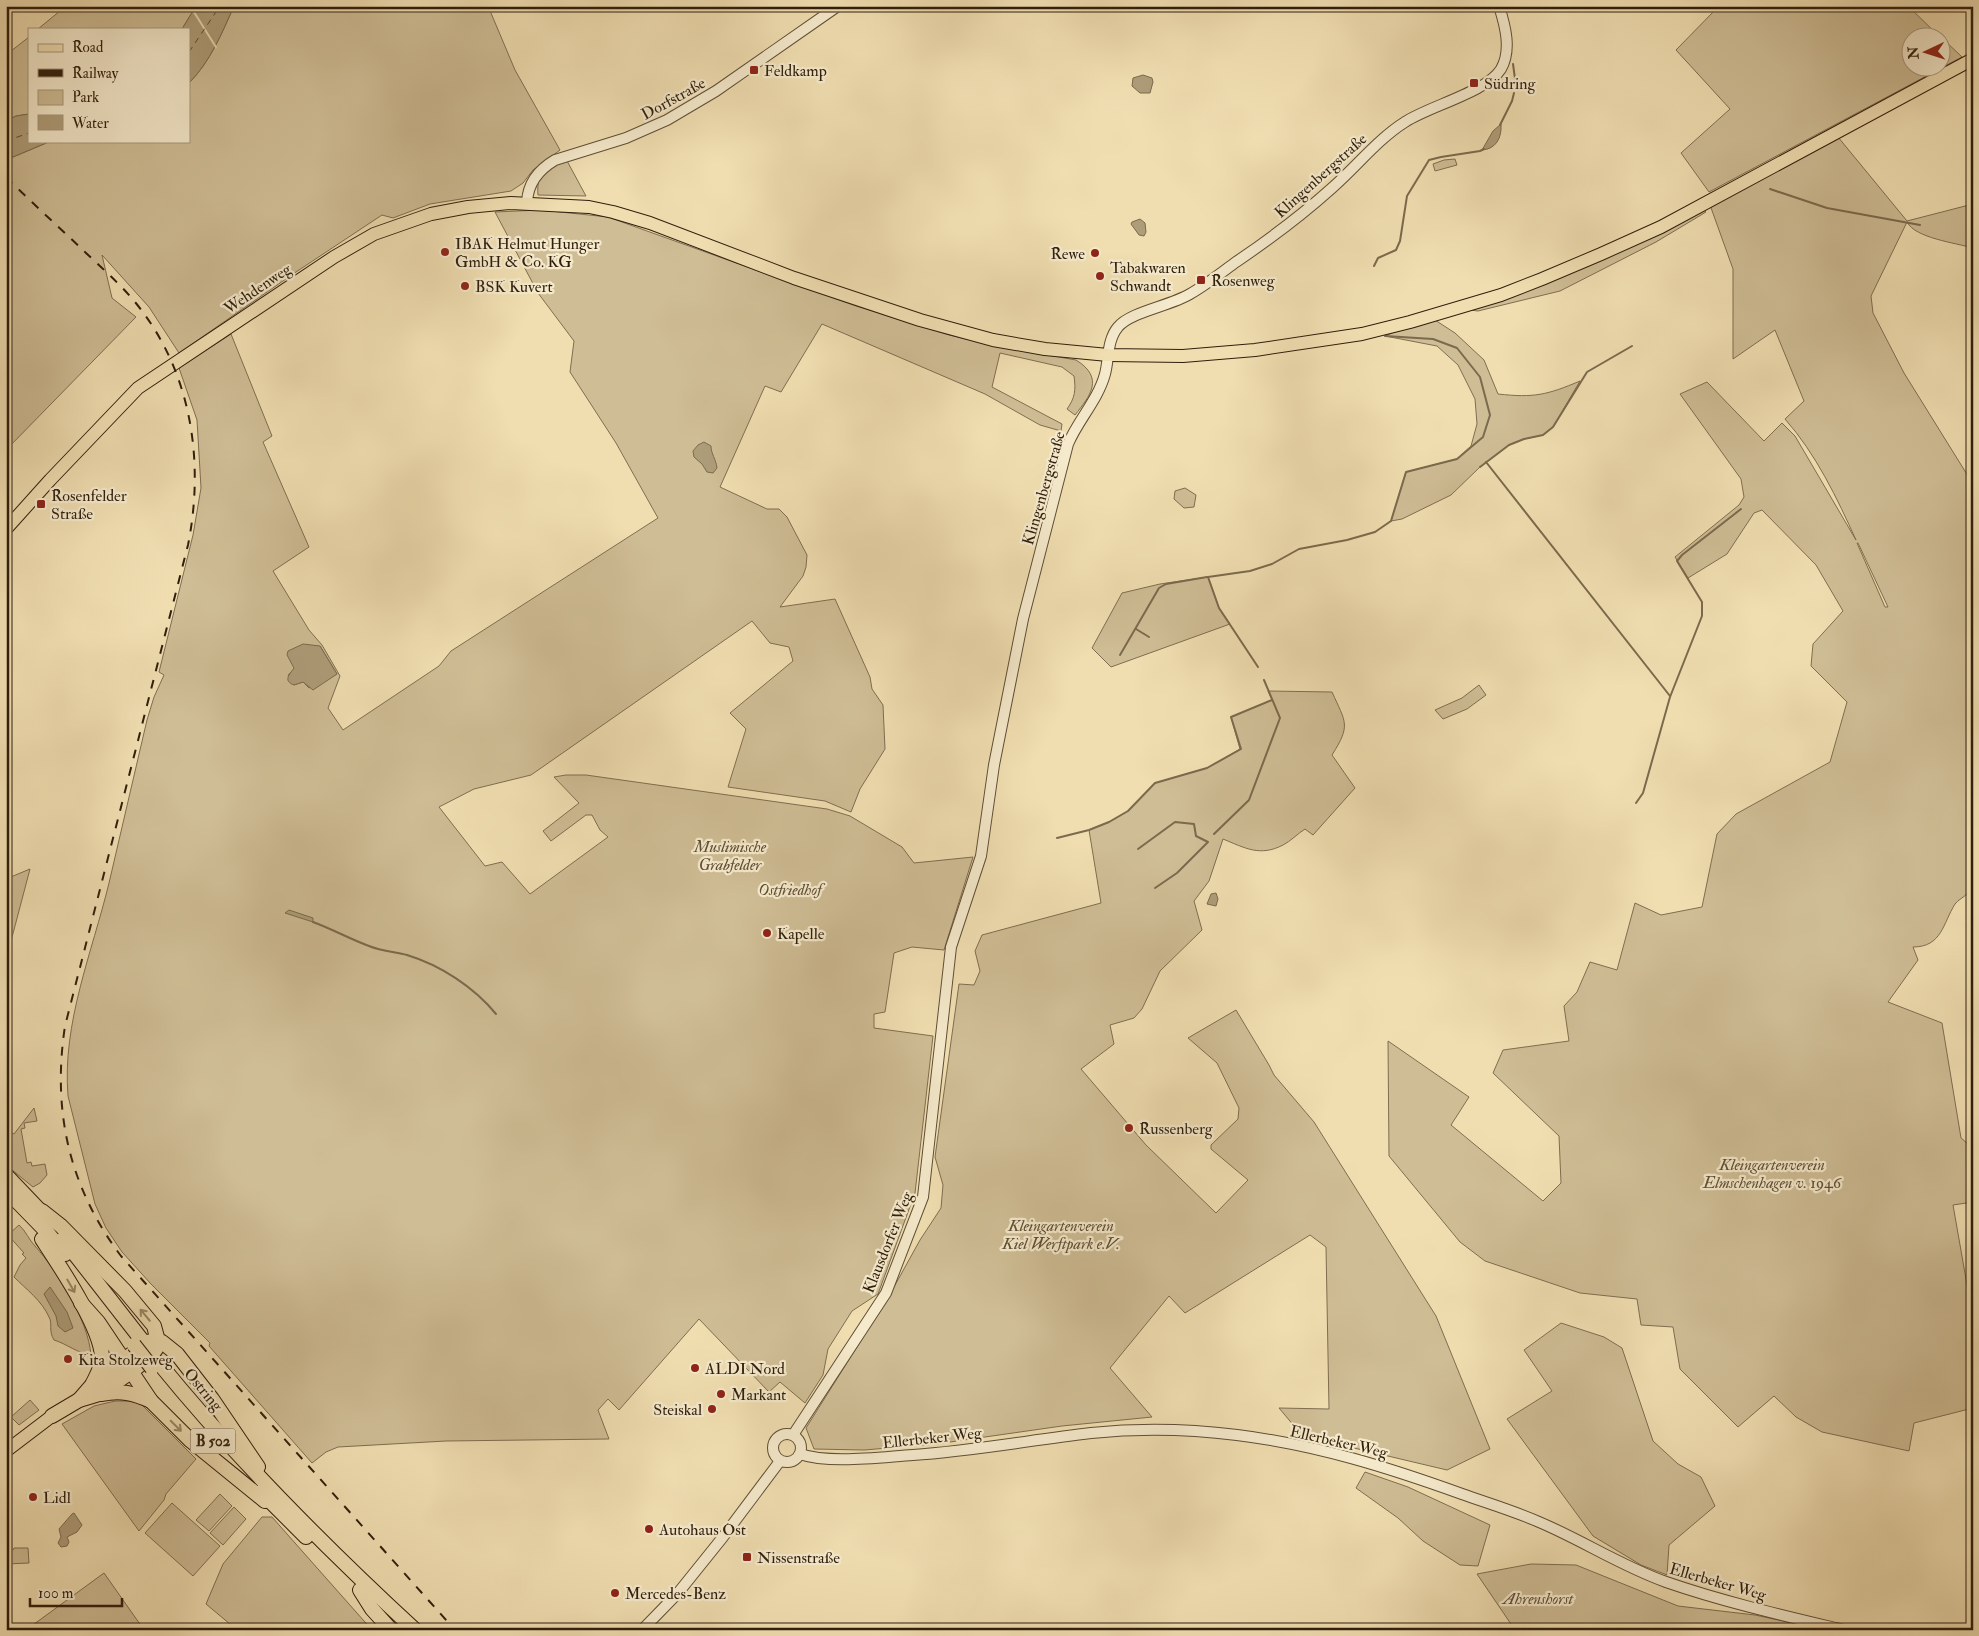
<svg xmlns="http://www.w3.org/2000/svg" width="1979" height="1636" viewBox="0 0 1979 1636" font-family="'IM FELL Double Pica',serif">
  <style>
    .green { fill: #cfbd95; stroke: #7f6e50; fill-rule: evenodd }
    .water { fill: #ae9d79; stroke: #7b6a4d }
    .pier { fill: #f0deb1 }
    .lines { fill: none; stroke-linecap: round; stroke-linejoin: round }
    .stream { stroke: #7b6a4d; stroke-width: 2 }
    .ferry { stroke: #5b4a32; stroke-width: 1; stroke-dasharray: 6 5; stroke-linecap: butt }
    .minor-casing { stroke: #5f4e35; stroke-width: 12 }
    .major-casing { stroke: #2f1e0c; stroke-width: 14 }
    .highway-casing { stroke: #2f1e0c; stroke-width: 16 }
    .minor { stroke: #f5eacc; stroke-width: 10 }
    .major { stroke: #f0deb1; stroke-width: 12 }
    .highway { stroke: #f0deb1; stroke-width: 14 }
    .rail { stroke: #2f1e0c; stroke-width: 2; stroke-dasharray: 9 9; stroke-linecap: butt }
    .highway-bridge-casing { stroke: #2f1e0c; stroke-width: 16; stroke-linecap: butt }
    .highway-bridge { stroke: #f0deb1; stroke-width: 14 }
    .oneway { stroke: #998867 }
    .poi-dot { fill: #8f2418; stroke: #f5eacc; stroke-width: 2 }
    .labels { text-anchor: middle; stroke-width: 4.5; stroke-linejoin: round; paint-order: stroke }
    .shield { fill: #f5eacc; stroke: #6a5b46; stroke-width: 1 }
    .shield-label { font-size: 15px; font-weight: bold; fill: #2f1e0c }
    .poi-label { font-size: 16px; fill: #2f1e0c; stroke: #f5eacc; text-anchor: start }
    .street-label { font-size: 16px; fill: #2f1e0c; stroke: #f5eacc }
    .park-label { font-size: 16px; font-style: italic; fill: #5f4e35; stroke: #f5eacc }
  </style>
  <rect width="100%" height="100%" fill="#f0deb1"/>
  <filter id="stains"><feTurbulence type="fractalNoise" baseFrequency=".004" numOctaves="4"/><feColorMatrix values="0 0 0 0 .2 0 0 0 0 .09 0 0 0 0 .02 0 0 0 .5 -.17"/></filter>
  <radialGradient id="worn" r=".72"><stop offset=".6" stop-color="#630" stop-opacity="0"/><stop offset="1" stop-color="#630" stop-opacity=".3"/></radialGradient>
  <g class="green">
    <path d="M66 6H196L182 29H38Z"/>
    <path d="M234 6H488L515 70 560 150 533 170 523 183 511 191 430 204 393 218 382 215 296 272 179 353 149 307 102 255 112 298 136 317 6 450V157H13L51 141H189V83C210 62 222 33 234 6Z"/>
    <path d="M1732 6H1908L1941 38H1912V68H1942V38L1962 57 1709 192 1681 153 1730 109 1676 50 1717 8 1728 9Z"/>
    <path d="M29 37V114L16 116 6 121V55Z"/>
    <path d="M1838 137 1907 221 1973 204V248C1956 243 1915 238 1907 222L1871 296 1873 313 1904 373 1973 484V894H1967C1964 897 1958 900 1955 904 1943 923 1942 947 1913 947L1918 960 1888 1002 1942 1023 1961 1138 1973 1148V1202L1953 1205 1973 1319V1408L1914 1423 1909 1451 1822 1432 1796 1417 1774 1396 1738 1427 1680 1369 1673 1327 1641 1325 1637 1299 1580 1293 1485 1261 1460 1242 1389 1156 1388 1041 1469 1097 1451 1125 1543 1201 1561 1183 1559 1136 1493 1073 1503 1050 1569 1041 1564 1006 1577 992 1590 962 1617 970 1635 903 1661 915 1702 907 1717 834 1736 814 1830 762 1847 702 1811 666 1813 644 1843 611 1816 565 1762 510 1754 513 1727 554 1688 578 1675 557 1739 505 1744 497 1741 479 1680 394 1707 382 1764 441 1782 423 1795 436 1856 540C1837 498 1816 454 1785 419L1804 401 1775 330 1733 359V269L1710 205ZM1857 543H1858L1888 607H1885Z"/>
    <path d="M566 159 586 196 538 195C536 171 547 168 566 159Z"/>
    <path d="M1455 159 1457 165 1435 171 1433 164 1444 160Z"/>
    <path d="M1702 209 1706 212 1656 242 1560 291 1478 311 1470 310Z"/>
    <path d="M541 210 608 217 856 306 949 335 1002 347 1076 360C1105 378 1090 396 1075 415L1067 409C1075 398 1076 390 1074 376L1062 367 1000 353 992 387 1062 424 1061 431 1040 425 985 394 822 324 781 392 765 386 720 487 767 509H779L787 517 807 555 806 567 803 576 780 607 835 599 870 677 872 689 883 705 885 749 860 789 851 812 825 801 728 787 746 729 730 713 793 661 789 647 770 643 752 621 531 775 474 789 439 807 485 866 502 862 530 894 608 837 600 830 592 815H586L551 841 543 831 579 803 554 777 566 775H586L827 809 850 816 902 847 914 863 973 857 944 950 912 947 894 953 885 1012 874 1014V1028L933 1036 915 1193 878 1294 852 1311 828 1349 823 1375 805 1403 780 1382 769 1392 699 1319 619 1410 608 1399 598 1410 609 1439 446 1441 338 1447 326 1452 312 1463 209 1346 210 1343 151 1284 122 1252 106 1228 95 1204 68 1096C62 1023 92 953 109 883 122 829 134 774 147 720L154 697 164 675 159 672 193 535 201 488 197 420 179 368 231 334 272 436 263 442 309 547 273 571 309 630 322 645 340 676 328 708 343 730 439 666 451 651 658 518 616 443 570 372 574 341 538 293 495 212ZM320 646 337 674 309 688 303 682 294 685 288 675Z"/>
    <path d="M1435 320 1455 333 1484 360 1498 394C1534 398 1547 395 1580 381L1553 427 1543 435 1524 439 1509 445 1480 467 1451 495 1402 519 1391 521 1406 472 1457 459 1471 446 1477 424 1475 399 1458 365 1437 346 1385 336 1399 330Z"/>
    <path d="M1185 488 1196 495 1194 507 1184 508 1174 499 1175 491Z"/>
    <path d="M1208 577 1219 608 1230 624 1111 667 1092 648 1122 593 1160 584Z"/>
    <path d="M1479 685 1486 695 1467 709 1443 719 1435 710 1462 698Z"/>
    <path d="M1268 691 1332 692C1346 723 1351 725 1332 755L1355 788 1313 835 1305 829C1297 834 1291 841 1283 845 1260 857 1245 848 1223 839L1209 881 1194 901 1202 930 1160 971 1142 1009 1134 1018 1110 1025 1114 1044 1081 1069 1146 1145 1216 1213 1248 1180 1211 1149V1145L1238 1119 1239 1108 1217 1063 1188 1038 1236 1010 1269 1065 1274 1075 1314 1122 1436 1316 1490 1449 1447 1470 1354 1448 1305 1439 1279 1408 1329 1409 1326 1247 1310 1235 1185 1313 1169 1296 1110 1368 1152 1417 1062 1426 936 1444 864 1450 814 1449 806 1428 889 1296 920 1240 941 1208 943 1185 935 1157 959 984 974 985 980 971 975 951 982 935 1101 903 1089 830 1109 822 1128 811 1155 783 1207 768 1240 749 1231 717 1272 700Z"/>
    <path d="M30 869 6 960V879Z"/>
    <path d="M34 1108 37 1121 24 1123 25 1128 21 1129 27 1163 31 1162 32 1166 45 1164 47 1175 40 1183 33 1187 6 1165V1130L14 1134Z"/>
    <path d="M19 1225C26 1231 29 1240 35 1246 58 1272 88 1320 91 1355 77 1353 67 1344 54 1340 48 1330 53 1324 49 1317 42 1301 26 1289 14 1277L20 1265 26 1258 22 1254 24 1253 8 1235Z"/>
    <path d="M1561 1323 1604 1337 1622 1348 1653 1441 1678 1464 1701 1477 1715 1506 1669 1545 1667 1575 1641 1565 1593 1536 1507 1419 1552 1391 1524 1350Z"/>
    <path d="M30 1400 39 1410 19 1425 11 1417Z"/>
    <path d="M115 1401H130L142 1405 196 1459 166 1494 164 1500 139 1531 62 1424 94 1406Z"/>
    <path d="M1365 1472 1408 1487 1490 1525 1478 1566 1460 1565 1423 1541 1398 1518 1356 1488Z"/>
    <path d="M220 1494 232 1506 209 1531 196 1520Z"/>
    <path d="M172 1503 220 1546 193 1576 145 1533Z"/>
    <path d="M234 1507 246 1519 223 1545 210 1533Z"/>
    <path d="M262 1517H272L372 1630H237L206 1604 223 1564Z"/>
    <path d="M14 1548H28L29 1563 6 1564V1549L13 1550Z"/>
    <path d="M1531 1564 1576 1565 1678 1606 1755 1615 1788 1622 1792 1630H1515L1477 1574Z"/>
    <path d="M104 1573 142 1627 138 1630H26Z"/>
  </g>
  <g class="water">
    <path d="M196 6H234C222 33 210 62 189 83V29H182Z"/>
    <path d="M1143 75 1152 78 1153 82 1150 93H1140L1132 86 1133 78Z"/>
    <path d="M29 114V141H51L13 157H6V121L16 116Z"/>
    <path d="M1501 124C1502 138 1496 149 1482 150L1493 131Z"/>
    <path d="M1140 219 1145 223 1146 232 1144 236 1139 235 1131 224 1132 222Z"/>
    <path d="M704 442 711 446C711 454 716 459 717 468L713 473 707 472 702 464 694 457 693 451 698 445Z"/>
    <path d="M303 644 320 646 337 674 313 690 303 682 294 685C283 681 289 675 294 668L287 655 288 651Z"/>
    <path d="M1216 893 1218 899 1216 906 1207 904 1211 894Z"/>
    <path d="M289 910 313 918V922L285 913Z"/>
    <path d="M50 1287 67 1312 73 1328 65 1332 58 1326 56 1316 44 1294Z"/>
    <path d="M74 1513 82 1525 77 1532 67 1537 69 1542 67 1546 61 1547 58 1543 61 1537 59 1529 72 1514Z"/>
  </g>
  <path class="pier" d="M192 7 217 47 216 49 191 9Z"/>
  <g class="lines">
    <g class="stream">
      <path d="M1513 64 1516 86"/>
      <path d="M1500 125 1512 101 1514 93"/>
      <path d="M1770 189 1827 208 1920 225"/>
      <path d="M1374 266 1378 258 1396 250 1400 241 1407 196 1429 160 1441 157 1480 151 1484 149"/>
      <path d="M6 363 7 362"/>
      <path d="M1486 462 1670 696"/>
      <path d="M1480 467 1509 445 1524 439 1543 435 1553 427 1587 372 1632 346"/>
      <path d="M1136 629 1149 637"/>
      <path d="M1120 655 1159 588 1166 584 1207 577"/>
      <path d="M1258 667 1219 608 1208 577 1250 571 1272 564 1299 549 1347 540 1375 532 1391 521 1406 472 1457 459 1483 437 1490 415 1480 377 1457 348 1433 339 1385 336"/>
      <path d="M1636 803 1643 793 1670 697 1702 616V602L1677 561 1682 555 1741 509"/>
      <path d="M1214 834 1249 800 1280 718 1264 680"/>
      <path d="M1057 838 1089 830 1109 822 1128 811 1155 783 1207 768 1241 749 1231 717 1272 700"/>
      <path d="M1138 849 1175 822 1194 824 1196 836 1208 842 1177 873 1155 888"/>
      <path d="M313 922C332 929 350 939 369 946 381 951 395 952 407 955 440 965 474 987 496 1014"/>
    </g>
    <g class="ferry">
      <path d="M189 52 220 6"/>
      <path d="M6 141 29 133"/>
    </g>
    <defs>
      <g id="minor">
        <path d="M527 202C528 183 538 170 555 160L626 138 667 120 716 91 838 6"/>
        <circle cx="787" cy="1448" r="14"/>
        <path d="M793 1435 886 1293 923 1197 951 947 981 856 994 765 1023 619 1068 444C1078 420 1098 400 1105 374 1109 359 1107 340 1118 327 1130 312 1170 306 1190 294 1206 285 1221 273 1236 262 1270 239 1302 215 1332 188 1357 166 1378 139 1405 122 1429 106 1487 92 1501 69 1512 50 1505 25 1499 6"/>
        <path d="M800 1454C829 1464 881 1457 913 1455 973 1451 1031 1440 1091 1433 1139 1428 1189 1429 1237 1435 1317 1445 1387 1467 1462 1494 1487 1503 1514 1511 1539 1522 1582 1540 1621 1566 1666 1582 1724 1602 1785 1616 1844 1630"/>
        <path d="M642 1630 678 1593 723 1537 780 1461"/>
      </g>
      <g id="major">
        <path d="M6 529 50 480 138 388 334 257 374 234 431 214 468 207 511 203 589 207 613 212 650 223 794 278 920 320 993 340 1045 349 1108 355 1183 356 1255 350 1362 334 1410 322 1501 295 1542 279 1601 254 1661 227 1973 59"/>
        <path d="M6 1451 52 1416"/>
      </g>
      <g id="highway">
        <path d="M6 1175 47 1218"/>
        <path d="M6 1190 46 1231 65 1254"/>
        <path d="M42 1211 61 1226 125 1291 154 1326 158 1341 156 1349 151 1356 131 1372 99 1394 79 1400 52 1416"/>
        <path d="M42 1239C59 1265 101 1327 102 1357 102 1367 97 1375 93 1383"/>
        <path d="M63 1239 141 1339"/>
        <path d="M81 1303 98 1322 151 1401 190 1440 265 1501"/>
        <path d="M159 1363C237 1459 324 1546 415 1630"/>
        <path d="M102 1394C120 1390 134 1393 151 1401"/>
        <path d="M79 1400 92 1385 147 1342 153 1341 162 1342 177 1354 212 1399 258 1467"/>
        <path d="M261 1492 306 1537"/>
        <path d="M360 1590 372 1609 391 1630"/>
      </g>
    </defs>
    <use href="#minor" class="minor-casing"/>
    <use href="#major" class="major-casing"/>
    <use href="#highway" class="highway-casing"/>
    <use href="#minor" class="minor"/>
    <use href="#major" class="major"/>
    <use href="#highway" class="highway"/>
    <path class="rail" d="M6 177C32 203 60 228 86 253 103 269 120 284 135 302 191 370 205 460 188 545L65 1026C52 1111 69 1187 121 1256L455 1630"/>
    <defs>
      <path id="highway-bridge" d="M134 1345 152 1368"/>
    </defs>
    <use href="#highway-bridge" class="highway-bridge-casing"/>
    <use href="#highway-bridge" class="highway-bridge"/>
  </g>
  <defs><path id="oneway-shaft" d="M-6 0H5M1.5-3L5.5 0L1.5 3" fill="none" stroke-width="1.6" stroke-linecap="round" stroke-linejoin="round" transform="scale(1.25)"/></defs>
  <g class="oneway">
    <use href="#oneway-shaft" transform="translate(71 1286) rotate(60)"/>
    <use href="#oneway-shaft" transform="translate(145 1315) rotate(-130)"/>
    <use href="#oneway-shaft" transform="translate(176 1426) rotate(45)"/>
  </g>
  <g class="poi-dot">
    <rect x="749" y="65" width="10" height="10" rx="2.5"/>
    <rect x="1469" y="78" width="10" height="10" rx="2.5"/>
    <circle cx="445" cy="252" r="5"/>
    <circle cx="1095" cy="253" r="5"/>
    <circle cx="1100" cy="276" r="5"/>
    <rect x="1196" y="275" width="10" height="10" rx="2.5"/>
    <circle cx="465" cy="286" r="5"/>
    <rect x="36" y="499" width="10" height="10" rx="2.5"/>
    <circle cx="767" cy="933" r="5"/>
    <circle cx="1129" cy="1128" r="5"/>
    <circle cx="68" cy="1359" r="5"/>
    <circle cx="695" cy="1368" r="5"/>
    <circle cx="721" cy="1394" r="5"/>
    <circle cx="712" cy="1409" r="5"/>
    <circle cx="33" cy="1497" r="5"/>
    <circle cx="649" cy="1529" r="5"/>
    <rect x="742" y="1552" width="10" height="10" rx="2.5"/>
    <circle cx="615" cy="1593" r="5"/>
  </g>
  <g class="labels">
    <rect class="shield" x="190.5" y="1428.5" width="45" height="25" rx="4"/>
    <g class="shield-label">
      <text x="213" y="1446">B 502</text>
    </g>
    <g class="poi-label">
      <text x="764" y="76">Feldkamp</text>
      <text x="1484" y="89">Südring</text>
      <text x="455" y="249">IBAK Helmut Hunger<tspan x="455" dy="18">GmbH &amp; Co. KG</tspan></text>
      <text x="1085" y="259" text-anchor="end">Rewe</text>
      <text x="1110" y="273">Tabakwaren<tspan x="1110" dy="18">Schwandt</tspan></text>
      <text x="1211" y="286">Rosenweg</text>
      <text x="475" y="292">BSK Kuvert</text>
      <text x="51" y="501">Rosenfelder<tspan x="51" dy="18">Straße</tspan></text>
      <text x="777" y="939">Kapelle</text>
      <text x="1139" y="1134">Russenberg</text>
      <text x="78" y="1365">Kita Stolzeweg</text>
      <text x="705" y="1374">ALDI Nord</text>
      <text x="731" y="1400">Markant</text>
      <text x="702" y="1415" text-anchor="end">Steiskal</text>
      <text x="43" y="1503">Lidl</text>
      <text x="659" y="1535">Autohaus Ost</text>
      <text x="757" y="1563">Nissenstraße</text>
      <text x="625" y="1599">Mercedes-Benz</text>
    </g>
    <g class="street-label">
      <text transform="translate(673 98) rotate(-29)" y="6">Dorfstraße</text>
      <text transform="translate(1320 175) rotate(-42)" y="6">Klingenbergstraße</text>
      <text transform="translate(257 288) rotate(-34)" y="6">Wehdenweg</text>
      <text transform="translate(1043 488) rotate(-74)" y="6">Klingenbergstraße</text>
      <text transform="translate(887 1242) rotate(-68)" y="6">Klausdorfer Weg</text>
      <text transform="translate(204 1389) rotate(50)" y="6">Ostring</text>
      <text transform="translate(932 1437) rotate(-6)" y="6">Ellerbeker Weg</text>
      <text transform="translate(1339 1441) rotate(13)" y="6">Ellerbeker Weg</text>
      <text transform="translate(1718 1581) rotate(16)" y="6">Ellerbeker Weg</text>
    </g>
    <g class="park-label">
      <text x="730" y="852">Muslimische<tspan x="730" dy="18">Grabfelder</tspan></text>
      <text x="790" y="895">Ostfriedhof</text>
      <text x="1772" y="1170">Kleingartenverein<tspan x="1772" dy="18">Elmschenhagen v. 1946</tspan></text>
      <text x="1061" y="1231">Kleingartenverein<tspan x="1061" dy="18">Kiel Werftpark e.V.</tspan></text>
      <text x="1538" y="1604">Ahrenshorst</text>
    </g>
  </g>
  <rect width="1979" height="1636" fill="none" stroke="#f0deb1" stroke-width="25"/>
  <rect x="8" y="8" width="1964" height="1621" fill="none" stroke="#2f1e0c" stroke-width="2.5"/>
  <rect x="12" y="12" width="1954" height="1611" fill="none" stroke="#2f1e0c"/>
  <rect x="28" y="28" width="162" height="115" fill="#f5eacc" stroke="#a6987f"/>
  <rect x="38" y="44" width="25" height="8" fill="#f0deb1" stroke="#a6987f"/>
  <text x="72" y="52" font-size="15" fill="#2f1e0c">Road</text>
  <rect x="38" y="69" width="25" height="8" fill="#2f1e0c" stroke="#a6987f"/>
  <text x="72" y="78" font-size="15" fill="#2f1e0c">Railway</text>
  <rect x="38" y="90" width="25" height="15" fill="#cfbd95" stroke="#a6987f"/>
  <text x="72" y="102" font-size="15" fill="#2f1e0c">Park</text>
  <rect x="38" y="115" width="25" height="15" fill="#ae9d79" stroke="#a6987f"/>
  <text x="72" y="128" font-size="15" fill="#2f1e0c">Water</text>
  <g transform="translate(1926 52) rotate(266)"><circle r="24" fill="#f5eacc" stroke="#a6987f"/>
  <path d="M0-4L9 19L0 12L-9 19Z" fill="#8f2418"/>
  <text y="-8" font-size="14" font-weight="bold" text-anchor="middle" fill="#2f1e0c">N</text>
  </g>
  <path d="M30 1598v8h92v-8" fill="none" stroke="#2f1e0c" stroke-width="2.5"/>
  <text x="38" y="1598" font-size="15" fill="#2f1e0c" stroke="#f5eacc" stroke-width="4" paint-order="stroke">100 m</text>
  <rect width="100%" height="100%" filter="url(#stains)"/>
  <rect width="100%" height="100%" fill="url(#worn)"/>
</svg>
